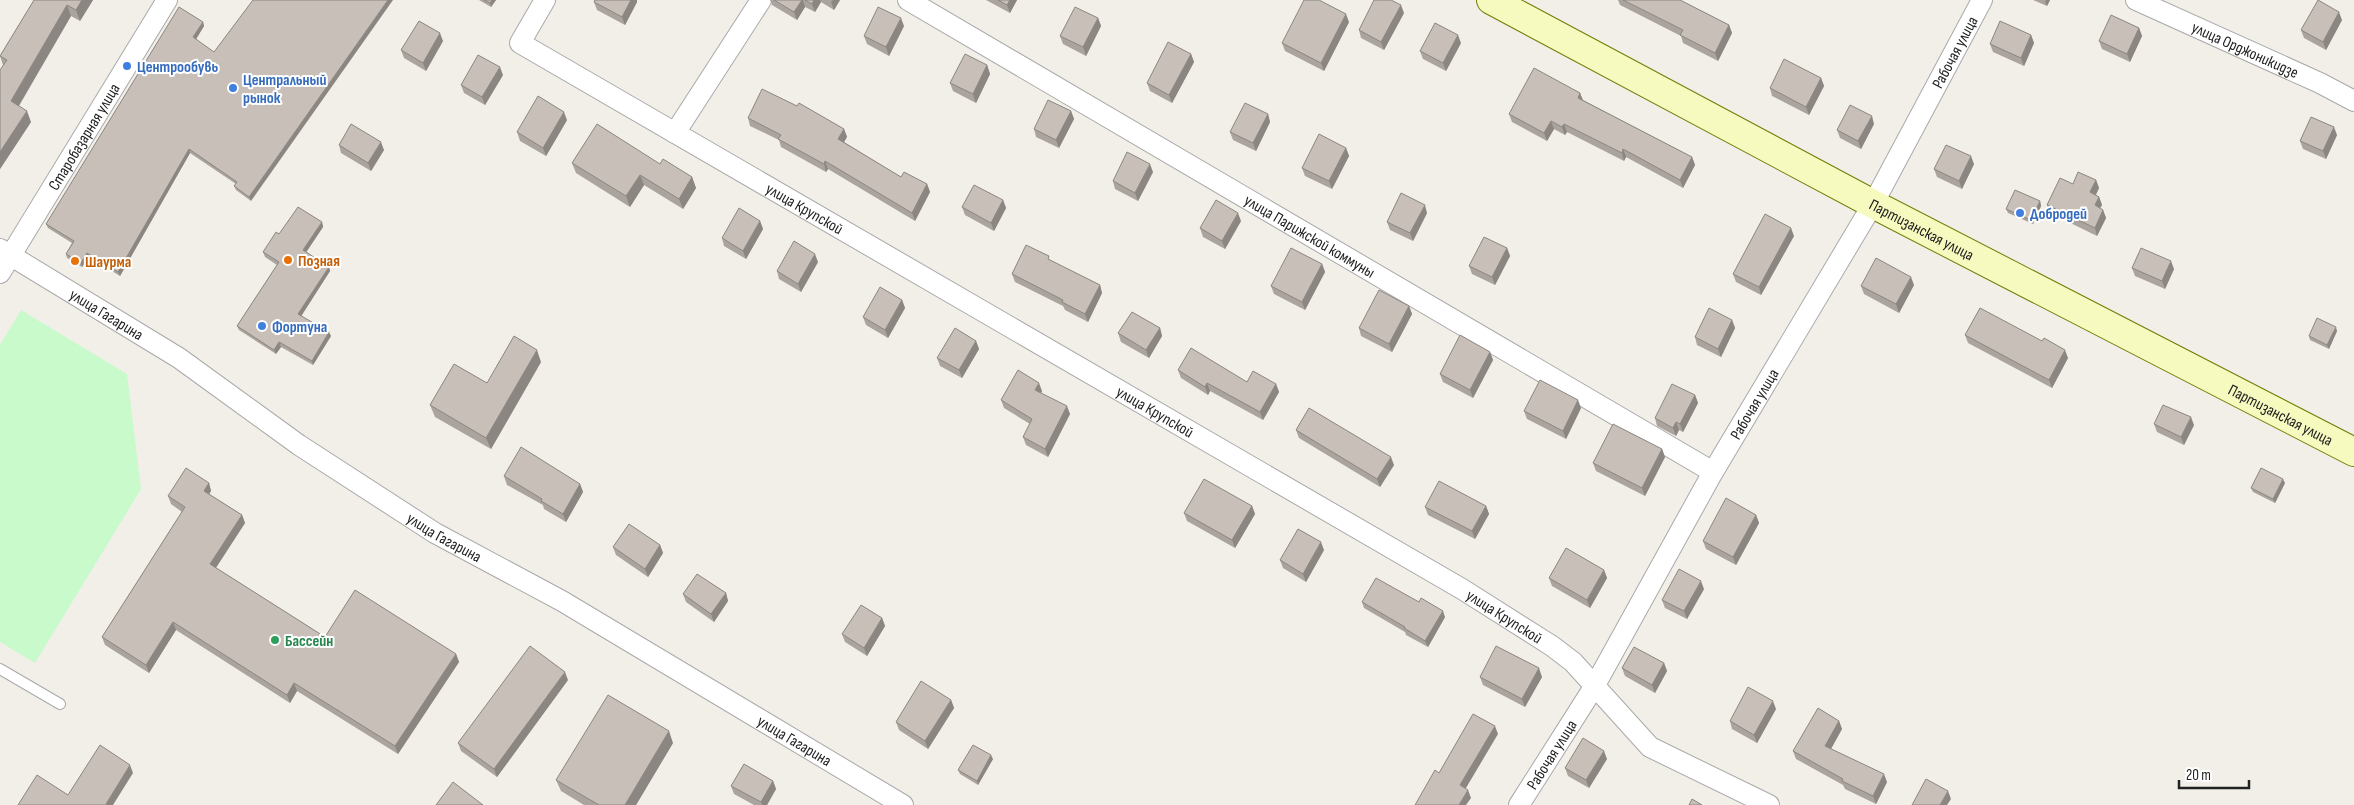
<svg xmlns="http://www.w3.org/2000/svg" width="2354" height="805" viewBox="0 0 2354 805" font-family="'Sofia Sans Condensed',sans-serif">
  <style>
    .park { fill: #c8facc }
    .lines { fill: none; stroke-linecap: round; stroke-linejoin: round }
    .lane-casing { stroke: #a9a9a9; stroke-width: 12 }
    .street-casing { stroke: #a9a9a9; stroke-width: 22 }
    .secondary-casing { stroke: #707d05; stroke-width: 30 }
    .lane { stroke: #fff; stroke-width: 10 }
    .street { stroke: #fff; stroke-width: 20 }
    .secondary { stroke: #f7fabf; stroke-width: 28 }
    .wall { fill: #aba49e }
    .shaded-wall { fill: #8b8681 }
    .building { fill: #c7bfb8; stroke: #8b8681 }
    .shop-dot { fill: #3f7fe0; stroke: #fff; stroke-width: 2 }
    .food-dot { fill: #e8710a; stroke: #fff; stroke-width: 2 }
    .leisure-dot { fill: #2e9e5b; stroke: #fff; stroke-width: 2 }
    .labels { text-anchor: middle; stroke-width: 4; stroke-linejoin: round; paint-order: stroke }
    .street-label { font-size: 16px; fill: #222; stroke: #fff }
    .shop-label { font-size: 16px; font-weight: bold; fill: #366cbe; stroke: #fff; text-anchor: start }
    .food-label { font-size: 16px; font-weight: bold; fill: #c56008; stroke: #fff; text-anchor: start }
    .leisure-label { font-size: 16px; font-weight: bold; fill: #27864d; stroke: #fff; text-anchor: start }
  </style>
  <rect width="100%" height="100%" fill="#f2efe9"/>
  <path class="park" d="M21 310 127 374 141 489 35 663 0 642V345Z"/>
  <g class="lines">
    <defs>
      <path id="lane" d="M0 669 60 704"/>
      <g id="street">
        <path id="s1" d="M545 0 520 43 1462 589 1552 646 1573 662 1650 747 1769 805"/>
        <path id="s2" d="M908 0 1713 472"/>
        <path id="s3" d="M2136 0 2320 83 2354 101"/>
        <path d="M675 133 761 0"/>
        <path id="s4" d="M0 249 179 358 299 445 435 533 562 601 903 805"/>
        <path id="s5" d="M0 273 167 0"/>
        <path id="s6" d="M1519 805 1594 687 1713 472 1873 204 1982 0"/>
      </g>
      <g id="secondary">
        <path id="s7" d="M1491 0 1873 204 2354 452"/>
      </g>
    </defs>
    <use href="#lane" class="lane-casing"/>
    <use href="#street" class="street-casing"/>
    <use href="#secondary" class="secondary-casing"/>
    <use href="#lane" class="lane"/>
    <use href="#street" class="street"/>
    <use href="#secondary" class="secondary"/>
  </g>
  <g class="wall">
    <path d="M34 0H93L80 21 71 16 19 106 31 122 0 169 3 65 0 56Z"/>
    <path d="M479 0H496L491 7Z"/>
    <path d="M595 0H637V2L625 25 597 10 594 2Z"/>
    <path d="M770 0H840L834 10 821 2 815 12 805 7 797 20 772 5Z"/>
    <path d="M986 0H1017L1010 13Z"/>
    <path d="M1618 0H1680L1729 25 1732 33 1718 61 1683 43 1681 36 1620 5Z"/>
    <path d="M2033 0H2050L2047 6Z"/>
    <path d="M1404 13 1384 50 1361 38 1359 30Z"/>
    <path d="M1098 18 1101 26 1086 56 1063 44 1060 36Z"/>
    <path d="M2342 20 2326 50 2304 38 2301 30Z"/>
    <path d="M203 22 204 26 196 39 251 201 236 190 234 186 236 184 190 153 120 276 89 257 82 267 67 258 66 254 72 243 48 228 46 224Z"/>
    <path d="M1349 22 1324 71 1285 51 1282 43Z"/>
    <path d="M904 26 889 56 867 44 864 36Z"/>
    <path d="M2139 28 2142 36 2130 62 2102 49 2099 41Z"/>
    <path d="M2031 35 2034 43 2024 66 1993 52 1990 44Z"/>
    <path d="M443 41 426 71 404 58 401 50Z"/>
    <path d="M1461 43 1446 71 1423 59 1420 51Z"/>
    <path d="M1191 54 1194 62 1172 103 1150 91 1147 83Z"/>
    <path d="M987 65 990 74 976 103 953 91 950 83Z"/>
    <path d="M503 75 485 105 464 93 461 85Z"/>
    <path d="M1821 78 1824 86 1809 115 1772 96 1770 88Z"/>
    <path d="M1580 93 1583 100 1692 157 1695 165 1683 188 1626 157 1624 161 1567 132 1565 135 1554 129 1547 141 1512 122 1509 114Z"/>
    <path d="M797 106 844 129 847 137 844 142 901 177 927 184 930 192 915 221 828 169 826 172 781 147 779 140 750 126 748 118Z"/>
    <path d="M1071 111 1074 119 1059 148 1036 137 1034 129Z"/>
    <path d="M1268 114 1270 122 1256 151 1233 140 1230 132Z"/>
    <path d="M567 120 546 156 520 141 517 132Z"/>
    <path d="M1874 124 1861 149 1840 138 1837 130Z"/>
    <path d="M2337 135 2326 159 2303 149 2300 141Z"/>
    <path d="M339 145 384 150 371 171 341 153Z"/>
    <path d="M1346 148 1349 156 1332 189 1305 176 1302 168Z"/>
    <path d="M572 163 660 164 692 177 696 188 683 209 644 185 630 207 576 173Z"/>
    <path d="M1974 164 1962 189 1937 177 1934 169Z"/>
    <path d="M1153 172 1138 201 1115 189 1113 181Z"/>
    <path d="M2096 180 2099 188 2096 195 2099 197 2102 205 2100 208 2103 210 2106 218 2097 236 2050 213 2047 205 2073 184Z"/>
    <path d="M1003 200 1006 208 994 231 965 215 962 207Z"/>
    <path d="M2040 201 2041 206 2033 224 2008 213 2006 209Z"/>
    <path d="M1427 213 1413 241 1390 230 1387 222Z"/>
    <path d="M760 221 763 229 746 259 724 246 722 238Z"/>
    <path d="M1241 221 1225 249 1203 237 1200 228Z"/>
    <path d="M322 222 323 227 306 252 329 267 330 271 301 316 331 336 313 365 281 347 276 354 239 330 237 326 277 265 265 257 263 252 279 234Z"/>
    <path d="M1794 236 1761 295 1736 282 1733 274Z"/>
    <path d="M1507 248 1510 256 1495 285 1472 274 1469 266Z"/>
    <path d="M1051 261 1100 285 1102 293 1088 322 1065 310 1063 306 1015 282 1012 274Z"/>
    <path d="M818 262 801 292 779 279 777 271Z"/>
    <path d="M1322 264 1325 272 1305 310 1274 294 1271 286Z"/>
    <path d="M2132 268 2174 269 2165 289 2135 276Z"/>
    <path d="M1914 285 1899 313 1864 294 1861 286Z"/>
    <path d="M902 300 905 308 888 338 866 325 863 317Z"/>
    <path d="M1409 306 1412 314 1392 352 1361 336 1359 328Z"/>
    <path d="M1732 320 1735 328 1721 357 1697 345 1695 337Z"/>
    <path d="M1160 328 1162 336 1149 358 1121 342 1118 333Z"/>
    <path d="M2337 331 2329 349 2310 340 2309 336Z"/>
    <path d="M1965 335 2068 358 2052 388 1968 343Z"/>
    <path d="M976 341 979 349 962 378 940 366 937 358Z"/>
    <path d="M1490 352 1493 360 1473 398 1443 382 1440 374Z"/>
    <path d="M541 362 491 449 435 417 430 405Z"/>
    <path d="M1178 370 1247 382 1276 384 1279 392 1263 420 1210 391 1208 395 1181 378Z"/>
    <path d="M1042 391 1041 393 1070 414 1048 457 1026 445 1023 437 1030 424 1004 408 1001 400Z"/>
    <path d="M1695 395 1698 403 1683 432 1679 430 1676 436 1657 426 1655 418Z"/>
    <path d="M1581 408 1566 439 1527 419 1524 411Z"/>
    <path d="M2154 424 2194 425 2184 445 2157 432Z"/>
    <path d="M1296 430 1394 465 1380 487 1299 438Z"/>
    <path d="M1662 449 1665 457 1645 496 1596 471 1593 463Z"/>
    <path d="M504 476 580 484 583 492 566 522 544 509 543 505 507 485Z"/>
    <path d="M209 483 211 491 209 494 242 515 245 523 216 568 325 637 456 654 459 662 398 754 297 691 290 703 176 630 149 673 105 645 102 637 182 512 171 504 168 496Z"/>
    <path d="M2285 483 2275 503 2253 492 2251 488Z"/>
    <path d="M1252 506 1255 514 1235 548 1187 521 1184 513Z"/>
    <path d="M1486 506 1489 514 1475 539 1428 515 1425 507Z"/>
    <path d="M1756 515 1759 523 1736 565 1706 549 1703 541Z"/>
    <path d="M660 545 663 553 648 577 616 555 613 547Z"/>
    <path d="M1324 550 1306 582 1283 568 1280 560Z"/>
    <path d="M1604 570 1607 578 1590 608 1552 586 1549 578Z"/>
    <path d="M1704 589 1687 619 1665 608 1662 600Z"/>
    <path d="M726 593 728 601 714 622 686 602 683 594Z"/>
    <path d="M1362 602 1445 617 1428 647 1406 635 1405 632 1364 608Z"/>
    <path d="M882 618 885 626 867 656 845 642 842 634Z"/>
    <path d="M1664 663 1667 671 1655 693 1625 676 1622 668Z"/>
    <path d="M1480 677H1542L1525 707 1483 685Z"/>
    <path d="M568 680 497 777 461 751 458 743Z"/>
    <path d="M951 700 954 708 928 749 899 730 896 722Z"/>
    <path d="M1776 709 1757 743 1732 729 1730 721Z"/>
    <path d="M1839 721 1842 729 1831 749 1887 782 1876 804 1845 789 1843 785 1796 759 1793 751Z"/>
    <path d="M673 743 636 805H584L561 791 556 780Z"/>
    <path d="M993 759 978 785 960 774 958 770Z"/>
    <path d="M1607 759 1589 788 1568 776 1565 768Z"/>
    <path d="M773 781 776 789 767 805H754L734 794 731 786Z"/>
  </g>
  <g class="shaded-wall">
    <path d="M82 0H93L80 21 76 10Z"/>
    <path d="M388 0H393L251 201 249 197Z"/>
    <path d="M492 0H496L491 7 490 3Z"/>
    <path d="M631 0H637V2L625 25 622 17Z"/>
    <path d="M802 0H803L805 7 797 20 794 12Z"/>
    <path d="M814 0H820L821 2 815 12 812 4Z"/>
    <path d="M833 0H840L834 10 831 2Z"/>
    <path d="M1010 0H1017L1010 13 1007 5Z"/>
    <path d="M2046 0H2050L2047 6 2045 2Z"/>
    <path d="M67 5 71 16 15 112 11 101Z"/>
    <path d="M1401 5 1404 13 1384 50 1381 42Z"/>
    <path d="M2339 12 2342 20 2326 50 2323 42Z"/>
    <path d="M1346 14 1349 22 1324 71 1321 63Z"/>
    <path d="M901 18 904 26 889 56 886 47Z"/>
    <path d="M1098 18 1101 26 1086 56 1083 47Z"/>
    <path d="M203 22 204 26 195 41 193 37Z"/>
    <path d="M1729 25 1732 33 1718 61 1715 53Z"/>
    <path d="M2139 28 2142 36 2130 62 2127 54Z"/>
    <path d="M440 33 443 41 426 71 423 63Z"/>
    <path d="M1458 35 1461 43 1446 71 1443 63Z"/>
    <path d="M2031 35 2034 43 2024 66 2021 58Z"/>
    <path d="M1191 54 1194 62 1172 103 1169 95Z"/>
    <path d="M987 65 990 74 976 103 973 94Z"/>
    <path d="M500 67 503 75 485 105 482 97Z"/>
    <path d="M1821 78 1824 86 1809 115 1806 107Z"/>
    <path d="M1580 93 1583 101 1578 98Z"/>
    <path d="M27 111 31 122 0 169V152Z"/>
    <path d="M1071 111 1074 119 1059 148 1056 140Z"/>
    <path d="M564 112 567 120 546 156 543 148Z"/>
    <path d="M1268 114 1270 122 1256 151 1253 143Z"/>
    <path d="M1872 116 1874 124 1861 149 1858 141Z"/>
    <path d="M1551 121 1554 129 1547 141 1544 133Z"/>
    <path d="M1564 124 1567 132 1565 135 1562 127Z"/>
    <path d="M2334 127 2337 135 2326 159 2323 151Z"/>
    <path d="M844 129 847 137 841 147 838 139Z"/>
    <path d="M381 142 384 150 371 171 368 163Z"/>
    <path d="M1346 148 1349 156 1332 189 1329 181Z"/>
    <path d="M189 149 190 153 120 276 118 272Z"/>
    <path d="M1623 149 1626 157 1624 161 1622 153Z"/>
    <path d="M1971 156 1974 164 1962 189 1959 181Z"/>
    <path d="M1692 157 1695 165 1683 188 1680 180Z"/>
    <path d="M825 161 828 169 826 172 824 164Z"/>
    <path d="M1150 164 1153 172 1138 201 1135 193Z"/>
    <path d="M640 175 644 185 630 207 626 196Z"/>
    <path d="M692 177 696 188 683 209 679 199Z"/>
    <path d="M2096 180 2099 188 2093 200 2090 192Z"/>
    <path d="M927 184 930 192 915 221 912 213Z"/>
    <path d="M2099 197 2102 205 2097 213 2095 205Z"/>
    <path d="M1003 200 1006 208 994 231 991 223Z"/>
    <path d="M2040 201 2041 206 2033 224 2031 220Z"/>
    <path d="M1425 205 1427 213 1413 241 1410 233Z"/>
    <path d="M2103 210 2106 218 2097 236 2095 228Z"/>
    <path d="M1238 213 1241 221 1225 249 1222 241Z"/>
    <path d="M760 221 763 229 746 259 743 251Z"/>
    <path d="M322 222 323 227 305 254 303 250Z"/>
    <path d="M1791 228 1794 236 1761 295 1759 287Z"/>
    <path d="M1507 248 1510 256 1495 285 1492 277Z"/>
    <path d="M87 253 89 257 82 267 81 263Z"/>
    <path d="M815 254 818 262 801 292 798 284Z"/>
    <path d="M2171 261 2174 269 2165 289 2162 281Z"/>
    <path d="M1322 264 1325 272 1305 310 1302 302Z"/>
    <path d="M329 267 330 271 300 318 298 314Z"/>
    <path d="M1911 277 1914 285 1899 313 1896 304Z"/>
    <path d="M1100 285 1102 293 1088 322 1085 314Z"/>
    <path d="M902 300 905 308 888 338 885 330Z"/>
    <path d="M1409 306 1412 314 1392 352 1389 344Z"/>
    <path d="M1732 320 1735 328 1721 357 1718 349Z"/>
    <path d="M2336 327 2337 331 2329 349 2327 345Z"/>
    <path d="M1160 328 1162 336 1149 358 1146 350Z"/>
    <path d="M329 332 331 336 313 365 312 361Z"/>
    <path d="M976 341 979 349 962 378 959 370Z"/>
    <path d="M279 342 281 347 276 354 274 350Z"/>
    <path d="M537 350 541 362 491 449 486 438Z"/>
    <path d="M2065 350 2068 358 2052 388 2049 380Z"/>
    <path d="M1490 352 1493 360 1473 398 1470 390Z"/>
    <path d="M1039 383 1042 391 1038 398 1035 390Z"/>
    <path d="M1207 383 1210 391 1208 395 1205 387Z"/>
    <path d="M1276 384 1279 392 1263 420 1260 412Z"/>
    <path d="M1695 395 1698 403 1683 432 1680 424Z"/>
    <path d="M1578 400 1581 408 1566 439 1563 431Z"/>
    <path d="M1067 406 1070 414 1048 457 1045 449Z"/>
    <path d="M2191 417 2194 425 2184 445 2181 437Z"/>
    <path d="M1676 422 1679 430 1676 436 1673 428Z"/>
    <path d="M1662 449 1665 457 1645 496 1642 488Z"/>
    <path d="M1391 457 1394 465 1380 487 1377 479Z"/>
    <path d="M2283 479 2285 483 2275 503 2273 499Z"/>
    <path d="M209 483 211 491 206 499 204 491Z"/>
    <path d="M580 484 583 492 566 522 563 514Z"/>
    <path d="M1252 506 1255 514 1235 548 1232 540Z"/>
    <path d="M1486 506 1489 514 1475 539 1472 531Z"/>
    <path d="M242 515 245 523 213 572 210 564Z"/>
    <path d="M1756 515 1759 523 1736 565 1733 557Z"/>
    <path d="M1321 542 1324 550 1306 582 1303 574Z"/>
    <path d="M660 545 663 553 648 577 645 569Z"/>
    <path d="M1604 570 1607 578 1590 608 1587 600Z"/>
    <path d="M1701 581 1704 589 1687 619 1684 611Z"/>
    <path d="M726 593 728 601 714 622 711 614Z"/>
    <path d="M1443 611 1445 617 1428 647 1425 641Z"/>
    <path d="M882 618 885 626 867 656 864 648Z"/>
    <path d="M173 622 176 630 149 673 146 665Z"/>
    <path d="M456 654 459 662 398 754 395 746Z"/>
    <path d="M1664 663 1667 671 1655 693 1652 685Z"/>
    <path d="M1539 668 1542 677 1525 707 1522 699Z"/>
    <path d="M565 672 568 680 497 777 494 769Z"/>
    <path d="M294 683 297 691 290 703 287 695Z"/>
    <path d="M951 700 954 708 928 749 925 741Z"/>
    <path d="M1773 701 1776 709 1757 743 1754 735Z"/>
    <path d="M1839 721 1842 729 1828 754 1825 746Z"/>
    <path d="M1495 726 1498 734 1463 793 1460 785Z"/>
    <path d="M669 731 673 743 636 805H625Z"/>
    <path d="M1604 751 1607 759 1589 788 1586 780Z"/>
    <path d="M991 755 993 759 978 785 977 781Z"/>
    <path d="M130 765 133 773 113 805H106V804Z"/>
    <path d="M1884 774 1887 782 1876 804 1873 796Z"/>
    <path d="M773 781 776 789 767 805H762L761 802Z"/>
    <path d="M1468 790 1471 798 1466 805H1459Z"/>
    <path d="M1948 791 1951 799 1947 805H1940Z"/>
  </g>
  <g class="building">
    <path d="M34 0H82L76 10 67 5 11 101 27 111 0 152V70L7 60 0 56Z"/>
    <path d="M253 0H388L249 197 234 186 237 182 189 149 118 272 87 253 81 263 66 254 74 241 46 224 179 7 203 22 193 37 214 52Z"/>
    <path d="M484 0H492L490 3Z"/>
    <path d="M595 0H631L622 17 594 2Z"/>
    <path d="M774 0H802L794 12Z"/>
    <path d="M805 0H814L812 4Z"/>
    <path d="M998 0H1010L1007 5Z"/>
    <path d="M1304 0H1319L1346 14 1321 63 1282 43Z"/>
    <path d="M1374 0H1391L1401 5 1381 42 1359 30Z"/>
    <path d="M1623 0H1680L1729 25 1715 53 1680 35 1683 30Z"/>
    <path d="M2318 0 2339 12 2323 42 2301 30Z"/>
    <path d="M878 7 901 18 886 47 864 36Z"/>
    <path d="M1075 7 1098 18 1083 47 1060 36Z"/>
    <path d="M2111 15 2139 28 2127 54 2099 41Z"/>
    <path d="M419 21 440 33 423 63 401 50Z"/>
    <path d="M2000 21 2031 35 2021 58 1990 44Z"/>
    <path d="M1435 23 1458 35 1443 63 1420 51Z"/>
    <path d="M1168 42 1191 54 1169 95 1147 83Z"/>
    <path d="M965 54 987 65 973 94 950 83Z"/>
    <path d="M478 55 500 67 482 97 461 85Z"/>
    <path d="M1784 59 1821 78 1806 107 1770 88Z"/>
    <path d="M1534 68 1580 93 1578 98 1692 157 1680 180 1623 149 1622 153 1564 124 1562 127 1551 121 1544 133 1509 114Z"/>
    <path d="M762 89 797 106 799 103 844 129 838 139 901 177 904 172 927 184 912 213 825 161 824 164 778 139 781 135 748 118Z"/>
    <path d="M538 96 564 112 543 148 517 132Z"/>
    <path d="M1048 100 1071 111 1056 140 1034 129Z"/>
    <path d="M1245 103 1268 114 1253 143 1230 132Z"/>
    <path d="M1850 105 1872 116 1858 141 1837 130Z"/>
    <path d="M2311 117 2334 127 2323 151 2300 141Z"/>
    <path d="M351 124 381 142 368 163 339 145Z"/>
    <path d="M597 124 660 164 663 159 692 177 679 199 640 175 626 196 572 163Z"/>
    <path d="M1319 134 1346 148 1329 181 1302 168Z"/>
    <path d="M1946 145 1971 156 1959 181 1934 169Z"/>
    <path d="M1127 152 1150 164 1135 193 1113 181Z"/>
    <path d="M2078 172 2096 180 2090 192 2099 197 2095 205 2103 210 2095 228 2047 205 2060 178 2073 184Z"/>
    <path d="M974 185 1003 200 991 223 962 207Z"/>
    <path d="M2015 190 2040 201 2031 220 2006 209Z"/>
    <path d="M1401 193 1425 205 1410 233 1387 222Z"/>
    <path d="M1216 200 1238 213 1222 241 1200 228Z"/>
    <path d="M298 207 322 222 303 250 329 267 298 314 329 332 312 361 279 342 274 350 237 326 279 262 263 252 276 232 279 234Z"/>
    <path d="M739 208 760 221 743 251 722 238Z"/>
    <path d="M1765 214 1791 228 1759 287 1733 274Z"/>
    <path d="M1484 237 1507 248 1492 277 1469 266Z"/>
    <path d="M794 241 815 254 798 284 777 271Z"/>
    <path d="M1026 245 1049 256 1048 259 1100 285 1085 314 1062 302 1063 300 1012 274Z"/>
    <path d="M1291 248 1322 264 1302 302 1271 286Z"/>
    <path d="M2141 248 2171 261 2162 281 2132 268Z"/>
    <path d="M1876 258 1911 277 1896 304 1861 286Z"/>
    <path d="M880 287 902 300 885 330 863 317Z"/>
    <path d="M1379 290 1409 306 1389 344 1359 328Z"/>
    <path d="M1709 308 1732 320 1718 349 1695 337Z"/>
    <path d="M1980 308 2042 341 2044 338 2065 350 2049 380 1965 335Z"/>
    <path d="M1132 312 1160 328 1146 350 1118 333Z"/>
    <path d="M2317 318 2336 327 2327 345 2309 336Z"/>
    <path d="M955 328 976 341 959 370 937 358Z"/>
    <path d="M1460 335 1490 352 1470 390 1440 374Z"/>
    <path d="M514 336 537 350 486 438 430 405 454 364 487 383Z"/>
    <path d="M1191 348 1247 382 1253 371 1276 384 1260 412 1207 383 1205 387 1178 370Z"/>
    <path d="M1018 370 1039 383 1035 390 1067 406 1045 449 1023 437 1032 419 1001 400Z"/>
    <path d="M1540 380 1578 400 1563 431 1524 411Z"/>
    <path d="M1672 384 1695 395 1680 424 1676 422 1673 428 1655 418Z"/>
    <path d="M2163 405 2191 417 2181 437 2154 424Z"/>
    <path d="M1309 408 1391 457 1377 479 1296 430Z"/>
    <path d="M1613 424 1662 449 1642 488 1593 463Z"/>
    <path d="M521 447 580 484 563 514 541 501 542 499 504 476Z"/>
    <path d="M186 468 209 483 204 491 242 515 210 564 325 637 355 590 456 654 395 746 294 683 287 695 173 622 146 665 102 637 185 507 168 496Z"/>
    <path d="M2261 468 2283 479 2273 499 2251 488Z"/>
    <path d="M1204 479 1252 506 1232 540 1184 513Z"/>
    <path d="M1439 481 1486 506 1472 531 1425 507Z"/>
    <path d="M1726 498 1756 515 1733 557 1703 541Z"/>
    <path d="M629 524 660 545 645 569 613 547Z"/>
    <path d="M1298 529 1321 542 1303 574 1280 560Z"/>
    <path d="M1566 548 1604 570 1587 600 1549 578Z"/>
    <path d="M1679 569 1701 581 1684 611 1662 600Z"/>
    <path d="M697 574 726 593 711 614 683 594Z"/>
    <path d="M1376 578 1419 602 1421 598 1443 611 1425 641 1404 628 1405 627 1362 602Z"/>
    <path d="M861 605 882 618 864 648 842 634Z"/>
    <path d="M530 646 565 672 494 769 458 743Z"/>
    <path d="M1496 646 1539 668 1522 699 1480 677Z"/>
    <path d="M1634 647 1664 663 1652 685 1622 668Z"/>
    <path d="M921 681 951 700 925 741 896 722Z"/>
    <path d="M1748 687 1773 701 1754 735 1730 721Z"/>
    <path d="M608 695 669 731 625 805H599L556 780Z"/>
    <path d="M1818 708 1839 721 1825 746 1884 774 1873 796 1842 781 1843 779 1793 751Z"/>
    <path d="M1473 714 1495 726 1460 785 1468 790 1459 805H1415L1435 770 1439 773Z"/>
    <path d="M1583 738 1604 751 1586 780 1565 768Z"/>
    <path d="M100 745 130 765 106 804 107 805H18L37 775 68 795Z"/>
    <path d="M973 745 991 755 977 781 958 770Z"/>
    <path d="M744 764 773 781 761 802 731 786Z"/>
    <path d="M1926 779 1948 791 1940 805H1912Z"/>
    <path d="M453 782 483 805H436Z"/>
    <path d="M1692 799 1702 805H1689Z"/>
  </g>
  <g class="shop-dot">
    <circle cx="127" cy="66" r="5"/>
    <circle cx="233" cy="88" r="5"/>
    <circle cx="2020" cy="213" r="5"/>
    <circle cx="262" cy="326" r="5"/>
  </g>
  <g class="food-dot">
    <circle cx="288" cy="260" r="5"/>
    <circle cx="75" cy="261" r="5"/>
  </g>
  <circle class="leisure-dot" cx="275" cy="640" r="5"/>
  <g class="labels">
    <g class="street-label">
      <text dy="6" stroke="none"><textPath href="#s3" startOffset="120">улица Орджоникидзе</textPath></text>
      <text dy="6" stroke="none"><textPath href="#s6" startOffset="870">Рабочая улица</textPath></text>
      <text dy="6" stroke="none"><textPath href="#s5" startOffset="160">Старобазарная улица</textPath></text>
      <text dy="6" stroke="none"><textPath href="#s1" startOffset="379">улица Крупской</textPath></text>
      <text dy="6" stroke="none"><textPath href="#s7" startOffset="488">Партизанская улица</textPath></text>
      <text dy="6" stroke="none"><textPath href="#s2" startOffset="466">улица Парижской коммуны</textPath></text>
      <text dy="6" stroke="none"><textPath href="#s4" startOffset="125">улица Гагарина</textPath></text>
      <text dy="6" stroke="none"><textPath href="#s6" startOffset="465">Рабочая улица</textPath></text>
      <text dy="6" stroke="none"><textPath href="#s1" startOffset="784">улица Крупской</textPath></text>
      <text dy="6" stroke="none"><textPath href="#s7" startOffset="892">Партизанская улица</textPath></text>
      <text dy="6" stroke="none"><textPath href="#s4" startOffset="530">улица Гагарина</textPath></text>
      <text dy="6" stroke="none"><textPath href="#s1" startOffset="1189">улица Крупской</textPath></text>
      <text dy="6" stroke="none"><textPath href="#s4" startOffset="935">улица Гагарина</textPath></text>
      <text dy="6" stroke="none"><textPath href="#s6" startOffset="60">Рабочая улица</textPath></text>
    </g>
    <g class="shop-label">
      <text x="137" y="72">Центрообувь</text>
      <text x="243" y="85">Центральный<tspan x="243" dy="18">рынок</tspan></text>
      <text x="2030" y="219">Добродей</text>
      <text x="272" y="332">Фортуна</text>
    </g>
    <g class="food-label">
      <text x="298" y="266">Позная</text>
      <text x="85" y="267">Шаурма</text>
    </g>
    <g class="leisure-label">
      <text x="285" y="646">Бассейн</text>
    </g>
  </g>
  <path d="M2179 780v8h70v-8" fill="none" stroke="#222222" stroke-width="2.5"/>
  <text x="2186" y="780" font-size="15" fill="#222222" stroke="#ffffff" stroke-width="4" paint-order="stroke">20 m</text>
</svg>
